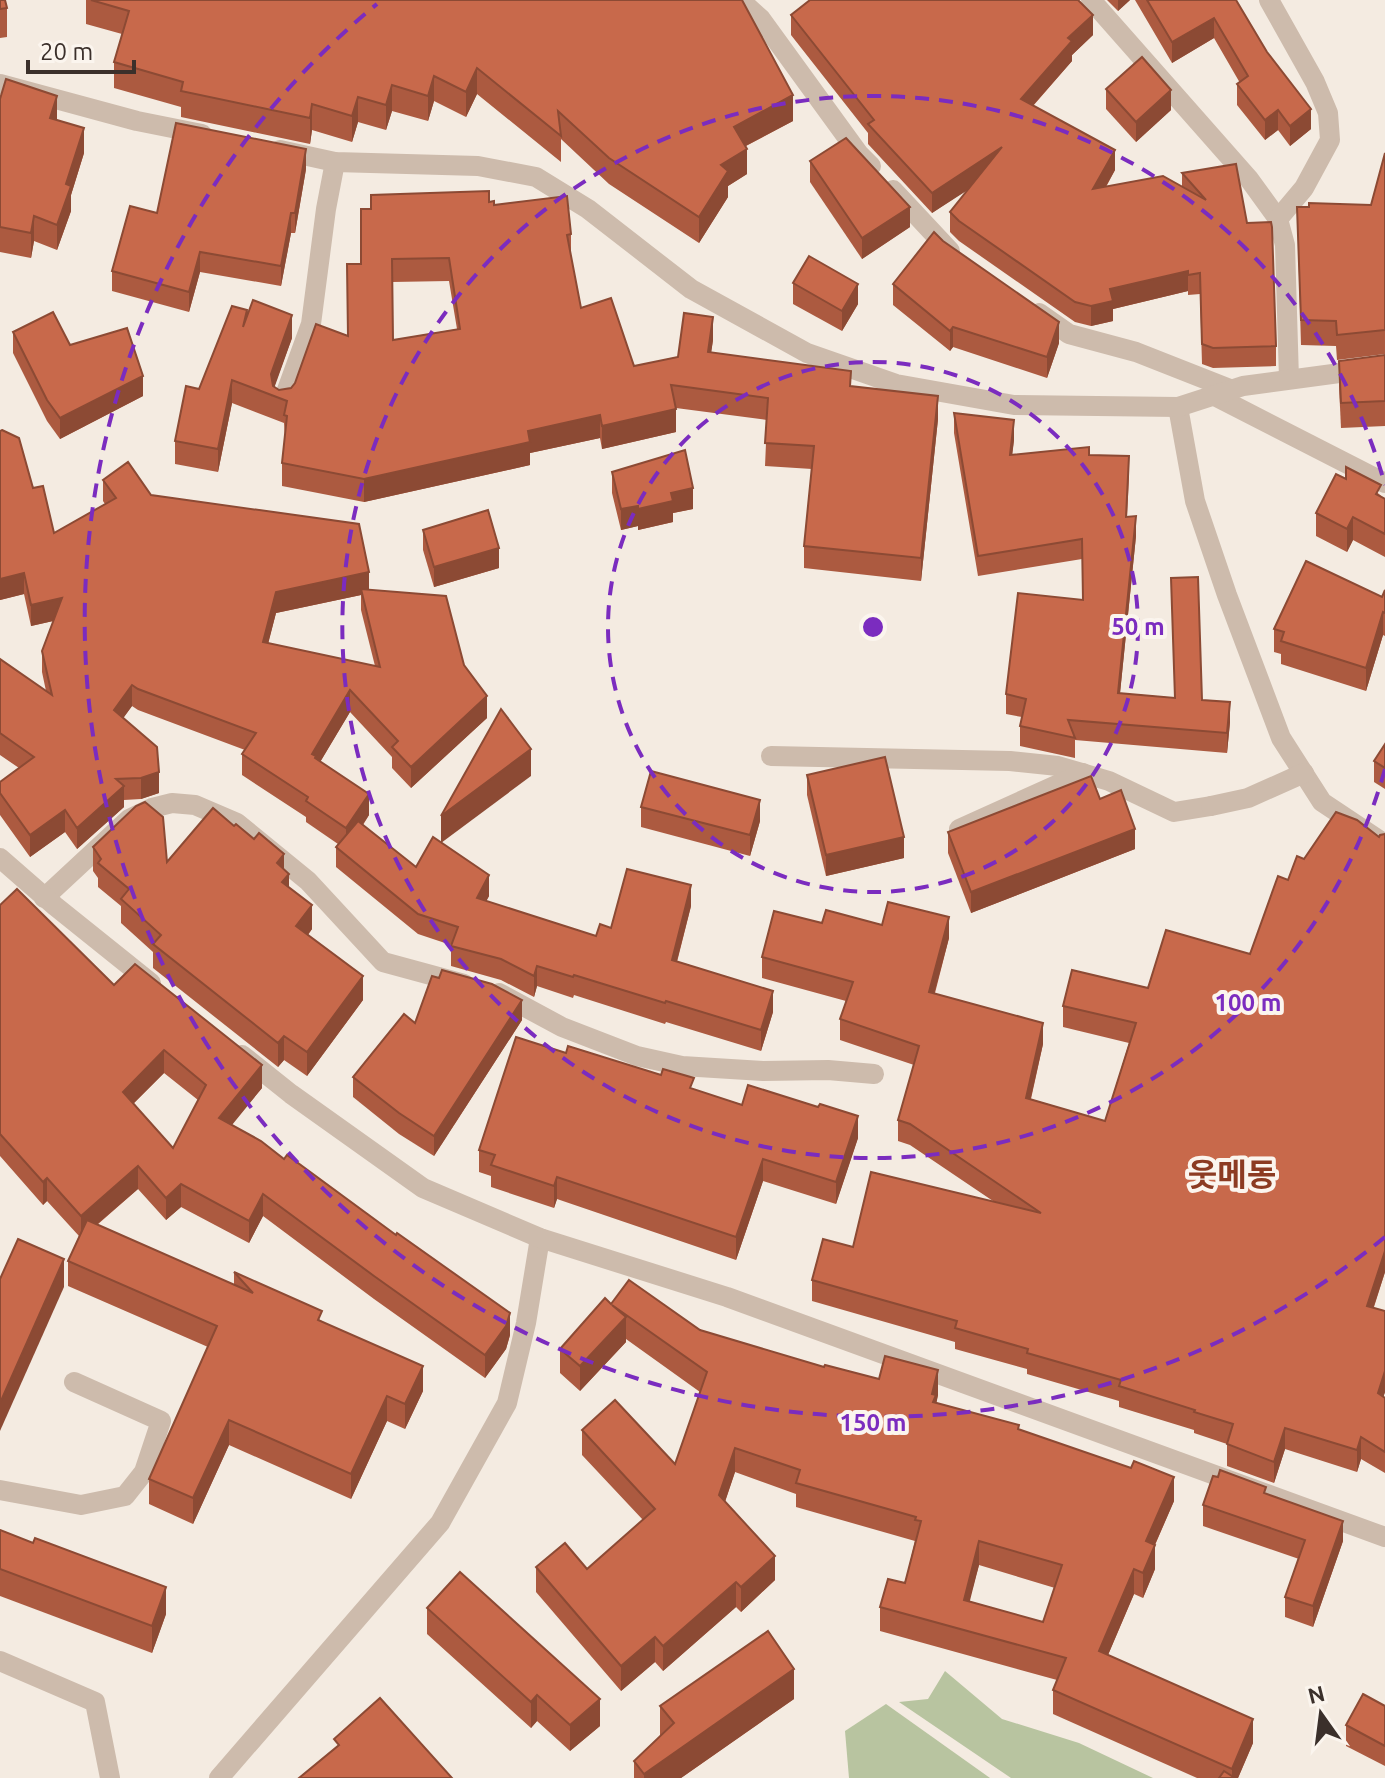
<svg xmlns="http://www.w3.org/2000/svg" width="1385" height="1778" viewBox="0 0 1385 1778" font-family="Ubuntu,'Noto Sans KR',sans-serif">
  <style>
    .green { fill: #b8c4a0 }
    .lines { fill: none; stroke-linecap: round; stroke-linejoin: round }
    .service { stroke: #cdbbac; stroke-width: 20 }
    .minor { stroke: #cdbbac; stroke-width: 20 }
    .tertiary { stroke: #cdbbac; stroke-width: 20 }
    .wall { fill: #ac5a40; fill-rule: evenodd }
    .shaded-wall { fill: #8c4a34 }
    .building { fill: #c8694b; stroke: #8c4a34; stroke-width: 2; fill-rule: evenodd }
    .ring { fill: none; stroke: #7b2cbf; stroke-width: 4; stroke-dasharray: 14 10 }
    .labels { text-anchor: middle; stroke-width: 8; stroke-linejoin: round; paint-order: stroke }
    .quarter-label { font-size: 32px; font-weight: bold; fill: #8c3b22; stroke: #fbf5ee }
    .centre { fill: #7b2cbf; stroke: #fbf5ee; stroke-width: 4 }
    .ring-label { font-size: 24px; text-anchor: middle; font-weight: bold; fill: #7b2cbf; stroke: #fbf5ee; stroke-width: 8; stroke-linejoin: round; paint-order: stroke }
  </style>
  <rect width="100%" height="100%" fill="#f4ebe1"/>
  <g class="green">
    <path d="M945 1671 1002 1719 1079 1743 1153 1778H1011L899 1702 928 1699Z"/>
    <path d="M886 1704 990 1778H849L845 1731Z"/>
  </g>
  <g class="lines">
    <g class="service">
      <path d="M740 0 761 19 859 154 871 166"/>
      <path d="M893 190 950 251"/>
      <path d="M1039 313 1069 334 1136 352 1230 389"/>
      <path d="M771 756 1010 761 1058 766 1109 781 1174 812 1211 806"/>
      <path d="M959 829 1083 773"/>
      <path d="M0 1490 81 1505 125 1496 144 1472 161 1421 74 1382"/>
      <path d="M0 1661 95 1702 110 1778"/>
      <path d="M219 1778 440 1523 507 1403 526 1323 540 1238"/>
    </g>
    <g class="minor">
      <path d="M1091 0 1249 179 1278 219 1285 245 1289 379"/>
      <path d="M1269 0 1315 82 1328 113 1330 140 1304 188 1278 219"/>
      <path d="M1213 395 1385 483"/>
      <path d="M283 401 311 324 326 209 335 162"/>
      <path d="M1178 407 1195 501 1227 595 1281 738 1322 802 1385 844"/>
      <path d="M1211 806 1248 798 1304 773"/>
      <path d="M44 898 129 819 152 808 172 803 195 805 237 823 308 881 383 962 464 984"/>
      <path d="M499 993 562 1027 637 1056 682 1066 763 1071 828 1070 874 1074"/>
    </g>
    <g class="tertiary">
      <path d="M0 84 137 121 202 134"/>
      <path d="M280 150 335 162 478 166 536 177 588 209 691 289 807 353 896 384 1014 405 1178 407 1243 386 1385 367"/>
      <path d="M0 858 55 906 151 983"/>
      <path d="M242 1055 291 1094 423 1188 540 1238 727 1297 1385 1537"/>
    </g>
  </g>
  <g class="wall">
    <path d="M0 0 7 8V37L0 38Z"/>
    <path d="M86 0H742L793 121 746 146 747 174 728 186V197L699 243 609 184 561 139V162L477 94 466 117 434 101 428 121 392 111 386 130 358 122 352 142 312 130 310 144 181 117V107L114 88V62L122 34 86 24Z"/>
    <path d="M1107 0H1130L1118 11Z"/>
    <path d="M1135 0H1236L1311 129 1290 146 1278 130 1265 140 1237 105V84L1240 83 1214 38 1172 63Z"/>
    <path d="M791 15 1093 35 1072 55V61L1033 106 1115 170 1106 187H1182V173L1247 223 1276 346V366L1213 368 1202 364 1200 294 1188 295V291L1113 309V321L1091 326 1075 322 959 241 950 232V212L968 189 932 213 868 144V133L791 35Z"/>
    <path d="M1106 89 1171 110 1136 142 1106 109Z"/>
    <path d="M0 99 57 120 84 153 71 195V211L57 250 34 241 31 258 0 252Z"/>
    <path d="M1385 153V354L1337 360 1336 346 1301 345 1297 207 1371 205Z"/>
    <path d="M810 161 910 227 862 259 810 182Z"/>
    <path d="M306 169 295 233H291L281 286 200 272 189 312 112 291V271L157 213Z"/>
    <path d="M489 202 494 205 571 234V256L581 308 634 366 678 357 713 340 711 352 851 386 938 419 921 581 804 568V546L812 469 765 466 767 420 676 408V432L602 449 600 438 530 453V465L364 502 282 486V463L285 438 284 423 232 403 218 472 175 464V441L199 389 247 318 292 338 274 387 279 390 291 388 347 335 371 209ZM449 281 457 329 393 340 392 282Z"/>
    <path d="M943 241 1059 343 1047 378 953 347 950 351 893 305V284Z"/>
    <path d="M793 283 858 304 842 331 793 304Z"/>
    <path d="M13 332 70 345 143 396 60 439 47 421 13 353Z"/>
    <path d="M1385 355V426L1341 428 1339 386V361Z"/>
    <path d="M954 413 1014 440 1012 454 1089 455 1129 476 1127 517 1136 536 1120 693 1202 700 1230 722 1227 753 1075 740V758L1020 746V726L1022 717 1006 714V694L1083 600 1082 559 978 576 954 433Z"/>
    <path d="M0 431 33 488 54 533 105 504 103 501V480L151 495 369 590 464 665 487 718 411 788 392 768V757L350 712 320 762 369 815 363 825 416 867 441 843 531 776 441 843 489 896 486 901 596 936 611 928 691 906 677 962 773 1012 761 1051 666 1022 665 1024 574 995 573 998 537 986 534 997 501 980 451 966V945L418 934 336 867V847L338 844 306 822V817L242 775V754L245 750 138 710 132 706 123 718 159 793 141 799 124 800V807L77 849 65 832 30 857 0 815V782L19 768 0 755V659L46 691 42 672V651L53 621 31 626 24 594 0 600ZM361 595V610L375 666 268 643 276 613Z"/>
    <path d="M1346 467 1385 499V557L1353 540 1347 552 1316 536V513L1346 479Z"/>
    <path d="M612 472 693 509 673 513V522L638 530V526L621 530 612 493Z"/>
    <path d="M423 530 499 568 434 587 423 550Z"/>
    <path d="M1385 590V636L1383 635 1366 691 1281 664V654L1274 652V629L1382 597Z"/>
    <path d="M1385 744V789L1374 782V761Z"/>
    <path d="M807 775 904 858 826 876 807 795Z"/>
    <path d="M1100 799 1135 849 971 913 948 853V832Z"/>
    <path d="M641 807 760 821 750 856 641 827Z"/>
    <path d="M1385 834V1272L1374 1307 1385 1392 1383 1397 1385 1398V1473L1361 1459 1357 1472 1285 1449 1274 1483 1227 1466V1444L1194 1433V1430L1119 1407V1401L1027 1374V1369L955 1349V1342L812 1301V1280L853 1247 993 1201 910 1145 898 1141V1120L914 1065 840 1040V1019L846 1001 762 978V957L822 923 882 925 949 938 935 993 1043 1044 1031 1099 1105 1121 1129 1043 1063 1027V1006L1148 988 1250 954 1288 880 1304 859Z"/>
    <path d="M93 847 167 862 284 869 289 888 312 929 308 935 363 1000 307 1076 284 1060 278 1067 153 968V952L121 923V906L98 887V878L93 871Z"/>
    <path d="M0 905 262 1088 231 1125 510 1335 506 1349 485 1378 374 1299 263 1216 249 1243 181 1207 166 1220 138 1189 97 1225 234 1285V1272L322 1321 423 1391 405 1429 387 1421 351 1499 229 1445 193 1524 149 1504V1479L208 1347 68 1286V1261L79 1236 47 1201 43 1205 0 1156ZM164 1073 198 1100 173 1148 133 1104Z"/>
    <path d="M522 1020 434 1156 399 1134 353 1097V1077L415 1023Z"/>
    <path d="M566 1053 858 1138 836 1204 763 1181 736 1260 557 1199 554 1208 491 1187V1176L479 1172V1150Z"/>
    <path d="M611 1304 824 1367 938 1395 936 1403 1019 1430 1174 1501 1155 1545V1569L1143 1598 1134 1594 1108 1655 1253 1743 1238 1778H1197L1053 1714V1690L1057 1680 880 1631V1607L905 1583 915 1541 796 1507V1494L735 1472 725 1502 775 1580 741 1612 736 1607 663 1671 655 1662 621 1691 536 1592V1567L587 1569 643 1520 582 1455V1430L675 1464 700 1392 626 1339V1342L580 1391 560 1373V1349ZM979 1565 1055 1588 1043 1622 969 1601Z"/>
    <path d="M1266 1494 1343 1541 1313 1627 1285 1617V1597L1299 1559 1203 1526V1505Z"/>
    <path d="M0 1530 166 1614 152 1653 0 1596Z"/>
    <path d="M427 1608 600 1726 570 1751 537 1721 531 1728 427 1634Z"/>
    <path d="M794 1699 681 1778H634V1761L660 1736V1706Z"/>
    <path d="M1385 1706V1766L1346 1746V1725Z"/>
  </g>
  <g class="shaded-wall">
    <path d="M1118 0H1130L1118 11Z"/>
    <path d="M1093 15V35L1072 55V61L1021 119V99L1068 38Z"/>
    <path d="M1214 18V38L1172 63V42Z"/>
    <path d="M477 68V94L466 117V92Z"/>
    <path d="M434 76V101L428 121V96Z"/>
    <path d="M392 85V111L386 130V105Z"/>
    <path d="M1171 90V110L1136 142V122Z"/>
    <path d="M793 95V121L734 152V127Z"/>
    <path d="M57 96V121L50 118Z"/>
    <path d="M358 97V122L352 142V116Z"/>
    <path d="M312 104V130L310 144V118Z"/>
    <path d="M1311 109V129L1290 146V126Z"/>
    <path d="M1278 110V130L1265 140V120Z"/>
    <path d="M84 128V153L71 195V211L57 250V225L66 184Z"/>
    <path d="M1002 147V168L932 213V193Z"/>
    <path d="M306 149V169L295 233V213Z"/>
    <path d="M747 149V174L728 186V197L699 243V217L721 165Z"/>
    <path d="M1115 150V170L1093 209V189Z"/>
    <path d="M910 207V227L862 259V238Z"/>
    <path d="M291 213V233L281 286V266Z"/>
    <path d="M34 216V241L31 258V233Z"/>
    <path d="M200 252V272L189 312V292Z"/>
    <path d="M1188 271V291L1113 309V321L1091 326V306L1110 289Z"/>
    <path d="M858 284V304L842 331V311Z"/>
    <path d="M292 315V338L271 397V374Z"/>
    <path d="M713 317V340L708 375V352Z"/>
    <path d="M1059 322V343L1047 378V357Z"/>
    <path d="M953 327V347L950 351V331Z"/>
    <path d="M143 376V396L60 439V418Z"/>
    <path d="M232 380V403L218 472V449Z"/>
    <path d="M938 396V419L921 581V558Z"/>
    <path d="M676 409V432L602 449V426Z"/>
    <path d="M600 415V438L530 453V465L364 502V479L528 431Z"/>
    <path d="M1014 420V440L1010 474V455Z"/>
    <path d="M693 488V509L673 513V522L638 530V509L671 493Z"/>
    <path d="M638 506V526L621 530V509Z"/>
    <path d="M1136 516V536L1118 713V693Z"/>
    <path d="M1353 517V540L1347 552V529Z"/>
    <path d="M499 548V568L434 587V567Z"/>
    <path d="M369 572V593L361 589V595L276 613 263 664V642L276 592Z"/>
    <path d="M24 573V594L0 600V579Z"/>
    <path d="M62 598V619L31 626V605Z"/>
    <path d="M1383 612V635L1366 691V668Z"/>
    <path d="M132 685V706L114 731V710Z"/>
    <path d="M350 690V712L316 769 312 754Z"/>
    <path d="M487 696V718L411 788V767Z"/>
    <path d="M1230 702V722L1227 753V733Z"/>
    <path d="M531 749V776L441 843V816Z"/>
    <path d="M159 772V793L141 799V778Z"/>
    <path d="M124 786V807L77 849V828Z"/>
    <path d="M369 794V815L346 849V828Z"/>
    <path d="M760 800V821L750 856V835Z"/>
    <path d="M65 810V832L30 857V835Z"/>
    <path d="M1135 829V849L971 913V892Z"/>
    <path d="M904 837V858L826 876V855Z"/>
    <path d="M284 854V878L277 863Z"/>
    <path d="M289 874V898L282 882Z"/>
    <path d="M489 875V896L477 919V898Z"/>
    <path d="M691 885V906L672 980V960Z"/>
    <path d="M312 905V929L296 950V926Z"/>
    <path d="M949 917V938L929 1013V992Z"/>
    <path d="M537 966V986L534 997V976Z"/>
    <path d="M363 976V1000L307 1076V1052Z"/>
    <path d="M773 991V1012L761 1051V1030Z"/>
    <path d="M522 1000V1020L434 1156V1136Z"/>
    <path d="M1043 1023V1044L1026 1119V1098Z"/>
    <path d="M284 1036V1060L278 1067V1043Z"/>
    <path d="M164 1050V1073L123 1114V1092Z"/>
    <path d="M262 1065V1088L219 1141V1118Z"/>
    <path d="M858 1116V1138L836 1204V1182Z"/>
    <path d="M763 1159V1181L736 1260V1237Z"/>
    <path d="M138 1166V1189L81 1238V1216Z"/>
    <path d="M557 1177V1199L554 1208V1186Z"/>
    <path d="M47 1178V1201L43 1205V1182Z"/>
    <path d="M181 1184V1207L166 1220V1198Z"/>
    <path d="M263 1194V1216L249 1243V1221Z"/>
    <path d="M1385 1251V1272L1367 1327V1306Z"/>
    <path d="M64 1259V1287L0 1431V1403Z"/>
    <path d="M510 1313V1335L506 1349 485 1378V1355Z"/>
    <path d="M626 1317V1342L580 1391V1366Z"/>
    <path d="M423 1366V1391L405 1429V1404Z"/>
    <path d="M938 1370V1395L936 1405V1419L932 1394Z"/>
    <path d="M1385 1371V1392L1378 1415V1393Z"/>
    <path d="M387 1396V1421L351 1499V1474Z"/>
    <path d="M229 1420V1445L193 1524V1498Z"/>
    <path d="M1285 1428V1449L1274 1483V1462Z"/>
    <path d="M1361 1437V1459L1357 1472V1450Z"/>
    <path d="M735 1448V1472L719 1519V1495Z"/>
    <path d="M1174 1477V1501L1146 1565V1541Z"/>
    <path d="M1343 1521V1541L1313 1627V1606Z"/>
    <path d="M979 1541V1565L964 1624V1600Z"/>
    <path d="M1155 1545V1569L1143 1598V1573Z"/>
    <path d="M775 1556V1580L741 1612V1587Z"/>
    <path d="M1134 1569V1594L1099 1676V1651Z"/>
    <path d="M736 1582V1607L663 1671V1646Z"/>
    <path d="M166 1587V1614L152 1653V1626Z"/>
    <path d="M655 1637V1662L621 1691V1666Z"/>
    <path d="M794 1669V1699L681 1778H644V1774Z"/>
    <path d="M537 1695V1721L531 1728V1702Z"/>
    <path d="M600 1699V1726L570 1751V1725Z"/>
    <path d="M1253 1719V1743L1238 1778H1232V1769Z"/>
  </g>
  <g class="building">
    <path d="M0 0H5L7 8 0 9Z"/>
    <path d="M91 0H742L793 95 734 127 747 149 721 165 728 171 699 217 609 158 558 111 561 136 477 68 466 92 434 76 428 96 392 85 386 105 358 97 352 116 312 104 310 118 181 91 183 82 114 62 129 11Z"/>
    <path d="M810 0H1078L1093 15 1068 38 1072 41 1021 99 1115 150 1093 189 1163 176 1206 200 1182 173 1236 164 1247 223 1271 222 1272 227 1276 346 1213 348 1202 344 1200 273 1188 275V271L1110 289 1113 301 1091 306 1075 302 959 221 950 212 1002 147 932 193 868 124 874 120 791 15Z"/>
    <path d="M1147 0H1236L1267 52 1311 109 1290 126 1278 110 1265 120 1237 84 1248 76 1214 18 1172 42Z"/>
    <path d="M1142 57 1171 90 1136 122 1106 89Z"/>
    <path d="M6 79 57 96 50 118 84 128 66 184 71 186 57 225 34 216 31 233 0 227V99Z"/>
    <path d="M176 123 306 149 295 213H291L281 266 200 252 189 292 112 271 130 206 157 213Z"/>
    <path d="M846 138 910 207 862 238 810 161Z"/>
    <path d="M1385 153V330L1337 335 1336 321 1301 320 1297 207H1309V203L1371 205Z"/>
    <path d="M489 191V202L494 201V205L567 196 571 234 567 235 581 308 611 298 634 366 678 357 684 313 713 317 708 352 851 371 850 386 938 396 921 558 804 546 814 446 765 443 768 398 671 385 676 409 602 426 600 415 528 431 530 442 364 479 282 463 287 416 284 415 287 401 232 380 218 449 175 441 186 386 199 389 232 306 247 310 243 327 253 300 292 315 271 374 273 386 279 390 291 388 295 383 316 324 348 336 347 264H361V209H371V195ZM449 258 460 329 393 340 392 259Z"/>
    <path d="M934 232 943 241 1059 322 1047 357 953 327 950 331 893 284Z"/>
    <path d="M809 256 858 284 842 311 793 283Z"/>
    <path d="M53 312 70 345 127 328 143 376 60 418 47 400 13 332Z"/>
    <path d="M1385 355V401L1341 403 1339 361Z"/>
    <path d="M954 413 1014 420 1010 455 1089 447V455L1129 456 1126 517 1136 516 1118 693 1175 698 1171 578 1198 577 1202 700 1230 702 1227 733 1068 720 1075 738 1020 726 1026 699 1006 694 1018 593 1083 600 1082 539 978 556Z"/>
    <path d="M2 430 19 438 33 488 43 486 54 533 116 498 103 480 128 462 151 495 359 524 369 572 276 592 263 642 380 667 361 589 446 596 464 665 487 696 411 767 392 747 398 741 350 690 312 754 316 756 315 758 369 794 346 828 306 801 308 797 242 754 256 733 138 689 132 685 114 710 157 747 159 772 141 778 116 779 124 786 77 828 65 810 30 835 0 793V782L34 757 0 733V659L52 695 42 651 62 598 31 605 24 573 0 579V431Z"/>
    <path d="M685 450 693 488 671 493 673 501 638 509V506L621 509 612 472Z"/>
    <path d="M1346 467 1381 485 1376 494 1385 499V534L1353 517 1347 529 1316 513 1336 474 1346 479Z"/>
    <path d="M488 510 499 548 434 567 423 530Z"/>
    <path d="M1306 561 1382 597 1385 590V613L1383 612 1366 668 1281 641 1284 632 1274 629Z"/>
    <path d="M501 709 531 749 441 816Z"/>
    <path d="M1385 744V768L1374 761Z"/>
    <path d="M885 757 904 837 826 855 807 775Z"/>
    <path d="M651 771 760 800 750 835 641 807Z"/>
    <path d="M1091 776 1100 799 1121 790 1135 829 971 892 948 832Z"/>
    <path d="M145 802 163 817 167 862 213 808 234 826 236 824 254 839 259 833 284 854 277 863 289 874 282 882 312 905 296 926 363 976 307 1052 284 1036 278 1043 153 944 161 935 121 899 129 889 98 863 101 859 93 847 136 806Z"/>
    <path d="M1336 812 1357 820 1379 837 1380 835 1385 834V1251L1367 1306 1385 1311V1371L1378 1393 1385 1398V1452L1361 1437 1357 1450 1285 1428 1274 1462 1227 1444 1233 1424 1194 1412 1195 1410 1119 1386 1121 1380 1027 1353 1028 1349 955 1328 957 1321 812 1280 823 1239 853 1247 871 1172 1041 1213 910 1124 898 1120 919 1046 840 1019 853 982 762 957 774 911 822 923 826 910 882 925 888 902 949 917 929 992 1043 1023 1026 1098 1105 1121 1136 1023 1063 1006 1072 970 1148 988 1166 930 1250 954 1278 876 1288 880 1297 856 1304 859Z"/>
    <path d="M358 821 416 867 433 837 489 875 477 898 596 936 600 924 611 928 627 869 691 885 672 960 773 991 761 1030 666 1001 665 1003 574 975 573 977 537 966 534 976 501 959 451 946 458 927 418 914 336 847Z"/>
    <path d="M17 889 114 985 135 964 262 1065 219 1118 261 1141 284 1159 287 1155 396 1235 397 1233 510 1313 506 1326 485 1355 374 1276 263 1194 249 1221 181 1184 166 1198 138 1166 81 1216 47 1178 43 1182 0 1134V905ZM164 1050 206 1085 173 1148 123 1092Z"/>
    <path d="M442 970 492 984 522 1000 434 1136 399 1113 353 1077 404 1014 415 1023 432 976 439 978Z"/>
    <path d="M516 1037 566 1053 568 1046 661 1075 663 1069 694 1078 690 1088 742 1105 748 1085 818 1107 820 1104 858 1116 836 1182 763 1159 736 1237 557 1177 554 1186 491 1165 495 1155 479 1150Z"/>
    <path d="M87 1220 253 1293 234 1272 322 1311 318 1320 423 1366 405 1404 387 1396 351 1474 229 1420 193 1498 149 1479 217 1326 68 1261Z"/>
    <path d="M18 1239 64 1259 0 1403V1279Z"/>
    <path d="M629 1280 700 1330 824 1367 825 1365 879 1379 885 1356 938 1370 932 1394 936 1395 933 1402 1019 1425 1018 1429 1131 1468 1134 1461 1174 1477 1146 1541 1155 1545 1143 1573 1134 1569 1099 1651 1253 1719 1232 1769 1053 1690 1066 1658 880 1607 888 1579 905 1583 921 1521 915 1520 916 1517 796 1483 800 1470 735 1448 719 1495 775 1556 741 1587 736 1582 663 1646 655 1637 621 1666 536 1567 565 1543 587 1569 655 1509 582 1430 615 1400 675 1464 707 1372 612 1305 626 1317 580 1366 560 1349 605 1298 611 1304ZM979 1541 1062 1565 1043 1622 964 1600Z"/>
    <path d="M1220 1470 1266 1487 1264 1493 1343 1521 1313 1606 1285 1597 1305 1540 1203 1505 1213 1476 1218 1477Z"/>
    <path d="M0 1530 33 1543 35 1538 166 1587 152 1626 0 1569Z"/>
    <path d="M460 1572 600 1699 570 1725 537 1695 531 1702 427 1608Z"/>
    <path d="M768 1631 794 1669 644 1774 634 1761 674 1723 660 1706Z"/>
    <path d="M1363 1694 1385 1706V1746L1346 1725Z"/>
    <path d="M380 1698 452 1778H299L339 1745 334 1739Z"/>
    <path d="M1224 1771 1235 1778H1219Z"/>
  </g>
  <g class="ring">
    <circle cx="873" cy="627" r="265"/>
    <path d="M1385 769A531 531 0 1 1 1385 485"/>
    <path d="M1385 1237A796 796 0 1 1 377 4"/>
  </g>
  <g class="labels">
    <g class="quarter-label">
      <text x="1232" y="1186">웃메동</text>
    </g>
  </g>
  <circle cx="873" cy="627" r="12" class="centre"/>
  <g class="ring-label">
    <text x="1138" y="635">50 m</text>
    <text x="1248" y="1011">100 m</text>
    <text x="873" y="1431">150 m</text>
  </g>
  <g transform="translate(1321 1714) rotate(346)" stroke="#fbf5ee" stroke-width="6" paint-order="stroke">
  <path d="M0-6L14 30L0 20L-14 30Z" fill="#3b302b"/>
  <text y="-12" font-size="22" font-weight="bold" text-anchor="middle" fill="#3b302b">N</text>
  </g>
  <path d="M28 60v12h106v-12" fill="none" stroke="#3b302b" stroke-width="4"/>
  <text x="40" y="60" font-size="24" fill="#3b302b" stroke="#fbf5ee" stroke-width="6" paint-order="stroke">20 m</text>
</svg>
